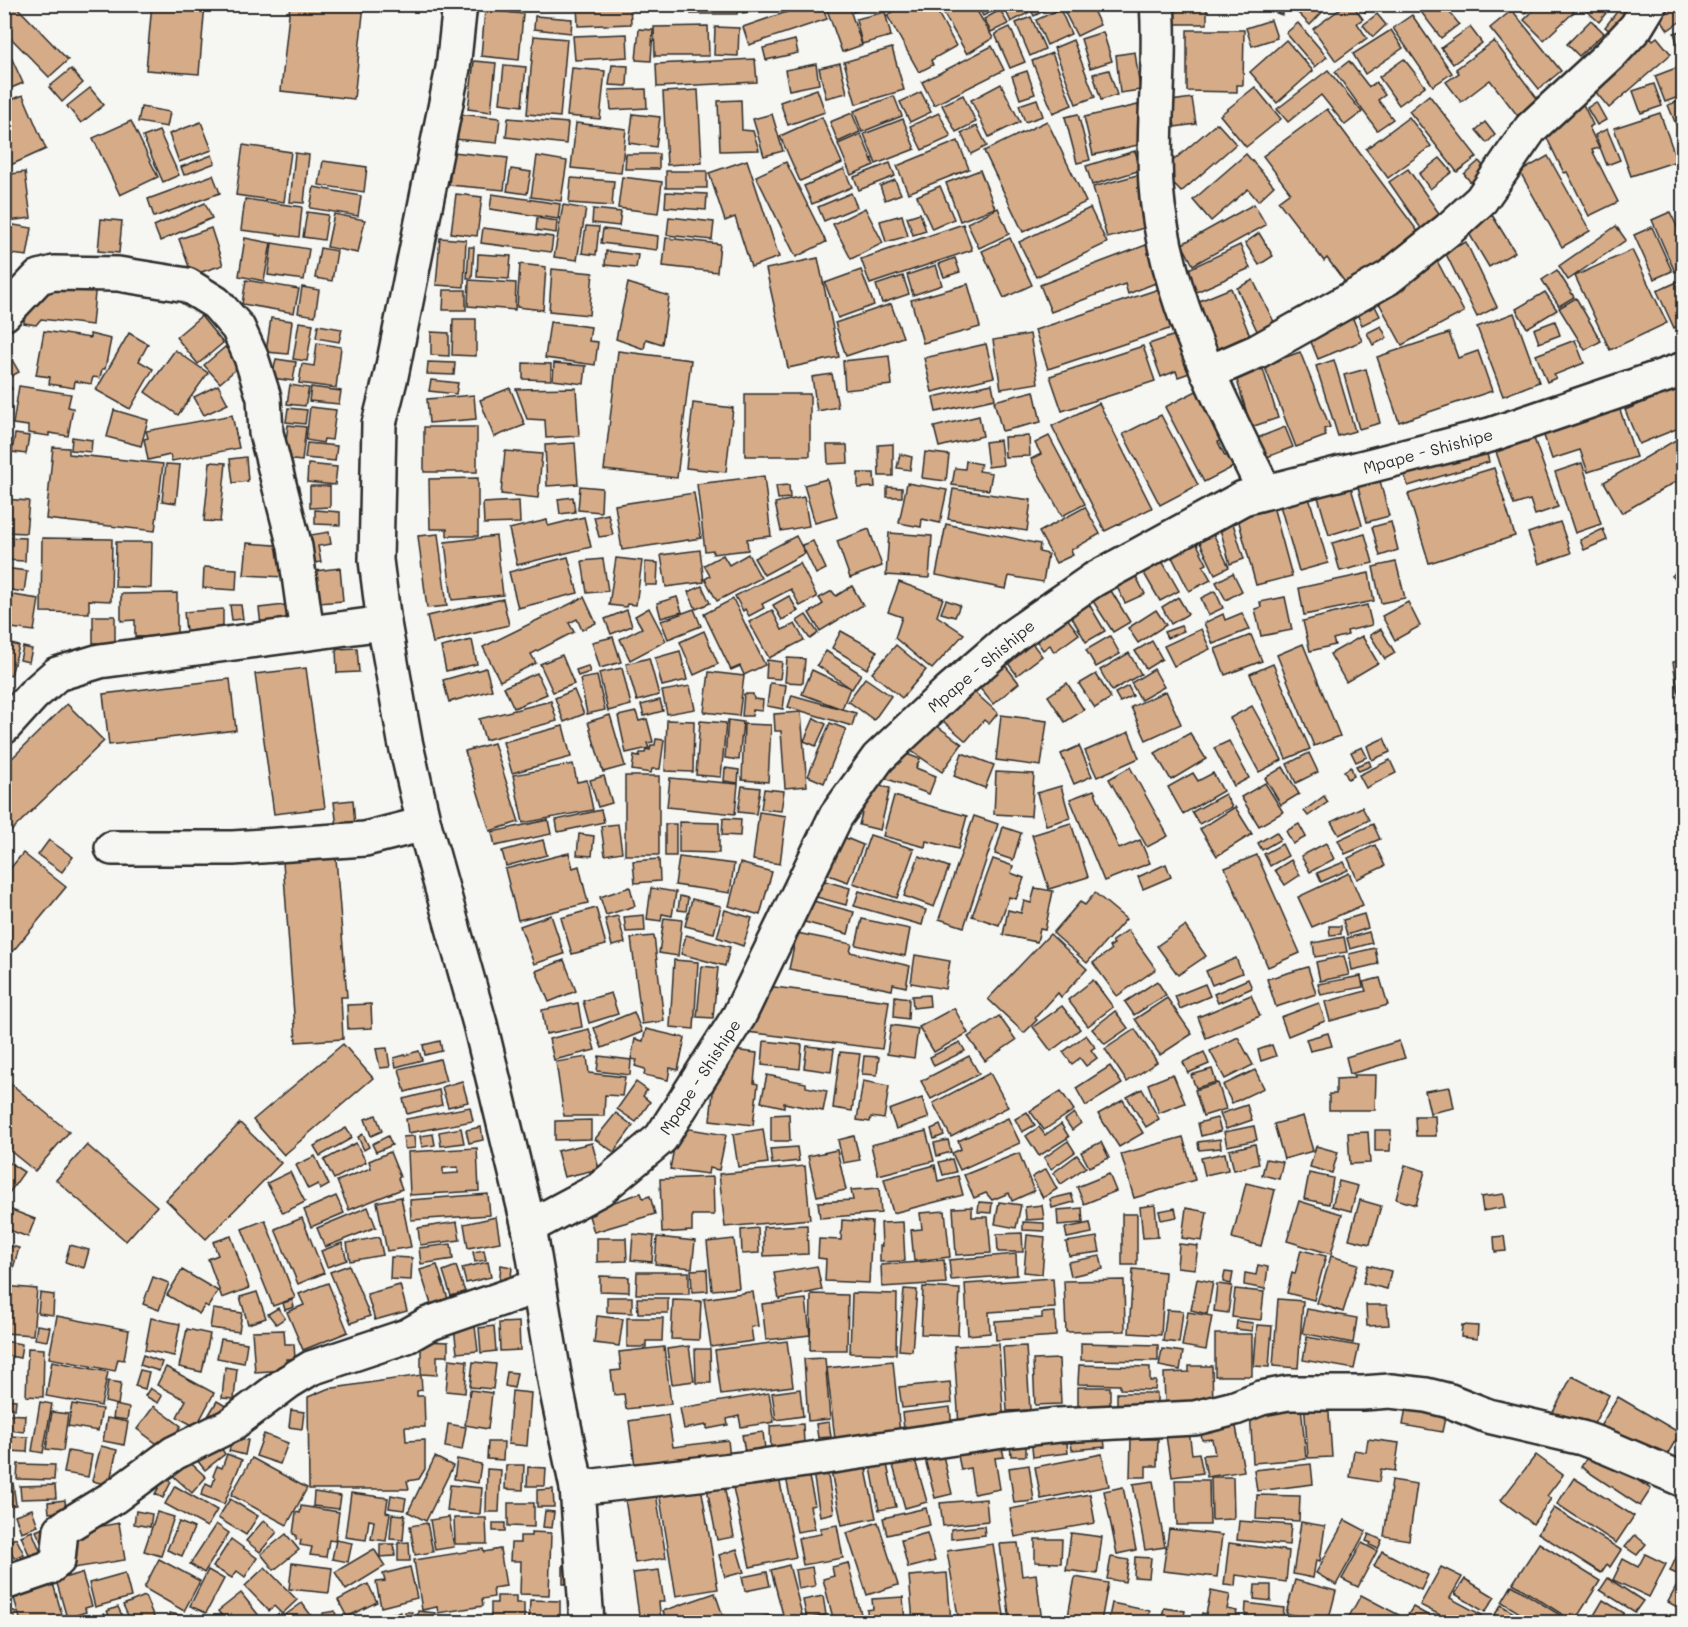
<svg xmlns="http://www.w3.org/2000/svg" width="1688" height="1627" viewBox="0 0 1688 1627" font-family="Mali,sans-serif">
  <style>
    .building { fill: #d6ac88; stroke: #2b2b2b; stroke-width: 1.5; fill-rule: evenodd }
    .lines { fill: none; stroke-linecap: round; stroke-linejoin: round }
    .minor-casing { stroke: #2b2b2b; stroke-width: 38 }
    .minor { stroke: #f6f6f2; stroke-width: 33 }
    .labels { text-anchor: middle; stroke-width: 6; stroke-linejoin: round; paint-order: stroke }
    .street-label { font-size: 16px; fill: #2b2b2b; stroke: #f6f6f2 }
  </style>
  <rect width="100%" height="100%" fill="#f6f6f2"/>
  <filter id="ink" filterUnits="userSpaceOnUse"><feTurbulence type="fractalNoise" baseFrequency=".0167" numOctaves="2"/><feDisplacementMap in="SourceGraphic" scale="12" xChannelSelector="R" yChannelSelector="G"/><feConvolveMatrix kernelMatrix="1 2 1 2 8 2 1 2 1" color-interpolation-filters="sRGB"/></filter>
  <g filter="url(#ink)">
    <g class="building">
      <path d="M152 4H205L199 74 146 70Z"/>
      <path d="M290 4H364L354 99 281 91Z"/>
      <path d="M487 4H526V9L487 8Z"/>
      <path d="M534 4H568V5L534 9Z"/>
      <path d="M577 4H630L631 24 578 26Z"/>
      <rect x="691" y="4" width="46" height="10"/>
      <path d="M742 4H789L790 5 743 13Z"/>
      <path d="M810 4H822L827 19 749 45 743 27Z"/>
      <path d="M825 4H848L862 45 842 52Z"/>
      <path d="M851 4H868V8L853 12Z"/>
      <path d="M899 4H933L956 46 931 60 933 65 919 72 887 15 898 9 897 6Z"/>
      <path d="M938 4H973L993 38 967 54Z"/>
      <path d="M977 4H1006L983 16Z"/>
      <path d="M1014 4H1023L1028 13 1011 22 1005 9Z"/>
      <path d="M1028 4H1057L1034 16Z"/>
      <path d="M1068 4H1090L1100 25 1077 36 1062 7Z"/>
      <rect x="1171" y="4" width="36" height="20"/>
      <path d="M1268 4H1286L1282 15 1266 9Z"/>
      <path d="M1289 4H1330L1310 25Z"/>
      <path d="M1347 4H1352L1363 19 1357 23 1367 38 1336 61 1313 29Z"/>
      <path d="M1359 4H1373L1365 12Z"/>
      <path d="M1394 4H1408L1400 11Z"/>
      <path d="M1415 4H1443L1459 24 1441 38Z"/>
      <path d="M1461 4H1476L1469 12Z"/>
      <path d="M1514 4H1533L1524 14Z"/>
      <path d="M1540 4H1567L1574 12 1544 40 1524 20Z"/>
      <path d="M1579 4H1613L1599 22Z"/>
      <path d="M1623 4H1629L1639 12 1619 38 1605 27Z"/>
      <path d="M1657 4H1682L1684 19 1668 30 1653 7Z"/>
      <path d="M16 6 68 60 49 77 4 31V17Z"/>
      <path d="M1060 9 1071 34 1047 45 1036 20Z"/>
      <path d="M485 10 523 14 519 60 481 56Z"/>
      <path d="M1000 10 1008 24 991 32 984 19Z"/>
      <path d="M1512 10 1561 71 1539 89 1490 28Z"/>
      <path d="M885 12 891 36 862 44 856 19Z"/>
      <path d="M1377 14 1386 25 1373 37 1363 25Z"/>
      <path d="M1412 15 1452 73 1433 86 1393 28Z"/>
      <path d="M535 16 572 19 571 33 534 29Z"/>
      <path d="M1031 17 1045 49 1030 56 1016 23Z"/>
      <path d="M1271 20 1277 38 1252 46 1246 28Z"/>
      <path d="M1591 20 1604 33 1579 56 1567 44Z"/>
      <path d="M1298 23 1327 57 1315 67 1286 33Z"/>
      <path d="M708 26 709 56H655L654 27Z"/>
      <path d="M715 27 739 28 738 56 714 55Z"/>
      <path d="M1010 27 1025 62 1010 68 995 34Z"/>
      <path d="M1470 27 1482 43 1453 64 1441 48Z"/>
      <path d="M639 29 653 30 651 61 636 60Z"/>
      <path d="M1187 30H1244L1243 85H1237V92L1187 91Z"/>
      <path d="M1391 30 1403 48 1365 74 1353 54Z"/>
      <path d="M1684 30V56L1682 57 1674 33Z"/>
      <path d="M1103 32 1112 61 1090 68 1081 39Z"/>
      <path d="M627 34 628 57 575 60 573 36Z"/>
      <path d="M1648 34 1653 40 1657 37 1671 54 1609 108 1589 84Z"/>
      <path d="M534 36 567 39 560 117 527 114Z"/>
      <path d="M795 40 798 53 766 60 763 48Z"/>
      <path d="M1073 40 1095 97 1076 104 1054 48Z"/>
      <path d="M1286 40 1313 71 1277 103 1250 72Z"/>
      <path d="M1494 41 1542 105 1521 120 1490 80 1461 102 1446 82 1459 73 1456 69Z"/>
      <path d="M992 46 1004 70 934 105 922 82Z"/>
      <path d="M892 48 904 90 856 104 844 62Z"/>
      <path d="M1135 52 1140 90 1120 93 1116 55Z"/>
      <path d="M1052 53 1072 105 1053 113 1032 61Z"/>
      <path d="M11 57 23 83 4 91V60Z"/>
      <path d="M755 59 757 82 657 87 656 64Z"/>
      <path d="M1404 59 1425 86 1399 105 1379 77Z"/>
      <path d="M474 61 496 63 491 112 468 109Z"/>
      <path d="M1349 61 1369 87 1376 82 1385 95 1378 100 1393 119 1377 130 1335 72Z"/>
      <path d="M840 63 847 93 826 98 819 68Z"/>
      <path d="M816 64 819 84 789 90 785 70Z"/>
      <path d="M504 65 526 67 522 106 500 103Z"/>
      <path d="M612 65 628 66 627 86 609 85Z"/>
      <path d="M572 68 605 71 600 119 567 116Z"/>
      <path d="M1676 68 1680 80 1682 79 1684 83V95L1665 102 1655 76Z"/>
      <path d="M71 69 83 83 62 102 49 87Z"/>
      <path d="M1109 70 1117 95 1101 100 1093 74Z"/>
      <path d="M1328 70 1362 112 1345 125 1321 95 1288 122 1277 109Z"/>
      <path d="M1027 71 1035 94 1020 99 1012 76Z"/>
      <path d="M1001 84 1020 122 989 137 971 100Z"/>
      <path d="M1654 84 1662 106 1641 113 1633 91Z"/>
      <path d="M1255 87 1281 119 1246 147 1220 115Z"/>
      <path d="M90 88 104 105 81 123 67 106Z"/>
      <path d="M646 89 647 108 611 110 609 90Z"/>
      <path d="M817 89 825 112 788 125 780 102Z"/>
      <path d="M698 90 702 163 667 165 663 92Z"/>
      <path d="M921 92 931 112 910 122 900 102Z"/>
      <path d="M23 95 46 149 4 168V103Z"/>
      <path d="M963 95 976 122 956 132 942 105Z"/>
      <path d="M1429 95 1477 157 1457 172 1409 111Z"/>
      <path d="M894 96 902 116 862 132 854 111Z"/>
      <path d="M1192 98 1196 124 1175 127 1171 101Z"/>
      <path d="M1037 99 1043 116 1025 122 1019 105Z"/>
      <path d="M1684 99V144L1668 105Z"/>
      <path d="M741 100 742 130 753 131 759 150 720 151 718 101Z"/>
      <path d="M1582 102 1593 125 1589 127 1599 148 1592 150 1618 202 1589 216 1567 172 1564 173 1542 128Z"/>
      <path d="M1596 102 1606 120 1597 125 1587 108Z"/>
      <path d="M1138 105 1147 143 1093 155 1084 117Z"/>
      <path d="M141 107 170 112 167 127 138 122Z"/>
      <path d="M1327 109 1425 241 1350 289 1327 258 1324 261 1278 201 1290 192 1263 156Z"/>
      <path d="M852 113 860 132 838 142 830 122Z"/>
      <path d="M939 113 951 137 922 150 910 126Z"/>
      <path d="M1660 113 1677 161 1631 176 1614 128Z"/>
      <path d="M457 114 500 118 497 143 454 139Z"/>
      <path d="M633 114 660 117 656 147 629 143Z"/>
      <path d="M772 114 783 151 764 156 753 119Z"/>
      <path d="M1078 114 1090 160 1077 163 1065 117Z"/>
      <path d="M822 117 842 163 800 181 780 136Z"/>
      <path d="M1409 117 1431 146 1388 178 1366 149Z"/>
      <path d="M508 118 568 123 566 144 506 137Z"/>
      <path d="M903 119 915 149 876 164 864 134Z"/>
      <path d="M131 121 158 177 120 195 93 138Z"/>
      <path d="M1047 121 1086 202 1023 232 984 151Z"/>
      <path d="M201 122 212 150 179 162 169 134Z"/>
      <path d="M1485 122 1495 135 1487 143 1476 130Z"/>
      <path d="M576 123 626 129 621 173 571 168Z"/>
      <path d="M1217 123 1236 144 1181 192 1161 171Z"/>
      <path d="M977 126 987 146 971 154 961 133Z"/>
      <path d="M1607 129 1620 160 1607 165 1595 135Z"/>
      <path d="M159 131 179 175 163 182 143 137Z"/>
      <path d="M861 134 874 165 851 175 838 144Z"/>
      <path d="M958 141 969 169 908 193 897 166Z"/>
      <path d="M243 145 291 152 284 202 236 195Z"/>
      <path d="M1135 151 1141 170 1092 185 1086 166Z"/>
      <path d="M453 152 508 158 504 190 449 185Z"/>
      <path d="M295 153 309 155 304 203 290 202Z"/>
      <path d="M626 154H659V169H625Z"/>
      <path d="M1246 154 1274 186 1258 201 1248 189 1211 221 1193 200Z"/>
      <path d="M212 155 215 163 184 175 181 167Z"/>
      <path d="M537 156 567 161 561 201 531 197Z"/>
      <path d="M1548 156 1590 231 1562 247 1520 172Z"/>
      <path d="M1440 158 1452 172 1430 189 1419 174Z"/>
      <path d="M747 160 779 257 751 267 735 217 725 221 709 173Z"/>
      <path d="M323 161 367 167 364 192 319 185Z"/>
      <path d="M1479 161 1491 176 1476 189 1464 174Z"/>
      <path d="M786 162 826 242 796 257 756 176Z"/>
      <path d="M890 163 895 176 859 190 854 177Z"/>
      <path d="M511 169 531 172 527 194 507 191Z"/>
      <path d="M844 169 852 187 812 204 804 186Z"/>
      <path d="M1408 169 1448 226 1429 240 1389 182Z"/>
      <path d="M980 170 995 208 960 221 946 183Z"/>
      <rect x="666" y="171" width="41" height="17"/>
      <path d="M25 172 31 218 8 221 4 175Z"/>
      <path d="M1141 174 1155 225 1107 238 1093 187Z"/>
      <path d="M213 175 220 193 154 217 148 199Z"/>
      <path d="M622 177 662 182 658 213 618 208Z"/>
      <path d="M571 178 614 181 612 206 569 203Z"/>
      <path d="M895 180 901 194 885 200 880 186Z"/>
      <path d="M940 186 954 219 932 229 917 196Z"/>
      <path d="M314 187 361 196 358 216 310 208Z"/>
      <path d="M666 192 707 194 706 210 665 207Z"/>
      <path d="M851 193 857 207 824 221 818 207Z"/>
      <path d="M456 194 482 197 477 236 451 233Z"/>
      <path d="M492 194 560 204 558 219 490 209Z"/>
      <path d="M245 199 302 207 299 237 241 230Z"/>
      <path d="M205 203 212 218 160 241 154 226Z"/>
      <path d="M1254 204 1266 225 1193 265 1182 244Z"/>
      <path d="M563 205 586 209 577 260 554 257Z"/>
      <path d="M865 208 883 243 851 259 833 224Z"/>
      <path d="M998 208 1009 234 979 248 967 223Z"/>
      <path d="M1090 208 1107 243 1036 277 1019 242Z"/>
      <path d="M593 209 621 212 619 226 592 223Z"/>
      <path d="M307 212 328 215 324 240 303 237Z"/>
      <path d="M1670 212 1684 241V268L1675 272 1652 220Z"/>
      <path d="M920 213 926 231 913 235 907 217Z"/>
      <path d="M334 214 365 220 358 253 327 247Z"/>
      <path d="M902 215 908 236 886 242 880 221Z"/>
      <path d="M1492 215 1515 252 1489 267 1467 230Z"/>
      <path d="M669 217 714 222 712 240 667 235Z"/>
      <path d="M537 218 557 221 556 233 536 230Z"/>
      <path d="M101 219 122 221 119 253 98 251Z"/>
      <path d="M8 224 32 228 27 256 4 253Z"/>
      <path d="M963 224 972 250 870 284 861 259Z"/>
      <path d="M586 226 599 227 596 255 582 253Z"/>
      <path d="M1616 226 1626 240 1568 280 1559 266Z"/>
      <path d="M1652 227 1672 271 1654 279 1634 235Z"/>
      <path d="M211 228 223 265 192 275 179 239Z"/>
      <path d="M483 228 553 237 551 252 481 243Z"/>
      <path d="M603 229 658 236 657 250 601 243Z"/>
      <path d="M1259 233 1273 256 1259 265 1245 243Z"/>
      <path d="M245 238 271 243 264 281 239 276Z"/>
      <path d="M440 238 466 240 464 287 436 285Z"/>
      <path d="M666 238 720 244 717 272 663 266Z"/>
      <path d="M1010 238 1032 285 1004 298 982 251Z"/>
      <path d="M1154 242 1168 278 1128 294 1125 284 1051 312 1040 285Z"/>
      <path d="M1466 242 1497 307 1477 317 1445 252Z"/>
      <path d="M272 243 309 249 304 280 268 275Z"/>
      <path d="M1240 245 1250 268 1192 294 1182 272Z"/>
      <path d="M469 247H474L472 278H467Z"/>
      <path d="M320 248 337 251 332 281 315 278Z"/>
      <path d="M1632 250 1667 323 1610 350 1575 276Z"/>
      <path d="M606 251 638 255 636 268 605 265Z"/>
      <path d="M478 254 511 256 509 279 477 277Z"/>
      <path d="M818 258 839 357 788 368 766 269Z"/>
      <path d="M955 258 960 272 944 277 939 264Z"/>
      <path d="M1436 259 1464 312 1402 345 1373 292Z"/>
      <path d="M520 264 546 267 543 310 517 307Z"/>
      <path d="M936 265 942 285 913 295 907 275Z"/>
      <path d="M552 269 593 273 589 315 549 311Z"/>
      <path d="M861 270 874 305 838 318 825 283Z"/>
      <path d="M1557 270 1574 297 1559 306 1542 280Z"/>
      <path d="M903 276 909 294 882 303 876 285Z"/>
      <path d="M47 278 96 282 92 325 41 319 36 325 24 323V317Z"/>
      <path d="M1684 279V323L1674 328 1657 291Z"/>
      <path d="M246 280 299 289 294 313 242 304Z"/>
      <path d="M469 280 516 283 515 310 468 306Z"/>
      <path d="M1253 280 1276 326 1259 335 1237 288Z"/>
      <path d="M628 283 669 296 662 344 646 339 644 349 616 339Z"/>
      <path d="M968 284 980 327 923 343 911 300Z"/>
      <path d="M1168 286 1181 325 1048 369 1035 330Z"/>
      <path d="M302 287 319 290 315 316 298 313Z"/>
      <path d="M1231 288 1250 336 1216 350 1197 302Z"/>
      <path d="M444 290H466V310H443Z"/>
      <path d="M1545 292 1557 310 1527 328 1516 309Z"/>
      <path d="M1371 298 1380 316 1362 325 1354 306Z"/>
      <path d="M1576 298 1601 341 1585 350 1559 308Z"/>
      <path d="M891 304 903 337 846 356 835 323Z"/>
      <path d="M1349 309 1362 341 1318 359 1307 332Z"/>
      <path d="M1514 313 1539 382 1503 396 1477 327Z"/>
      <path d="M201 316 223 343 198 364 176 337Z"/>
      <path d="M271 318 292 321 288 354 266 352Z"/>
      <path d="M453 319H476V356L452 355Z"/>
      <path d="M1555 321 1560 335 1539 343 1534 329Z"/>
      <path d="M299 322 313 324 307 361 293 359Z"/>
      <path d="M550 322 591 327 589 341 598 342 595 365 545 358Z"/>
      <path d="M318 325 342 329 339 342 316 338Z"/>
      <path d="M1381 326 1387 338 1373 345 1367 333Z"/>
      <path d="M44 331 90 338V334L111 339 105 369H102L100 378 93 377 91 384 75 381 74 388 49 384 50 377 36 375Z"/>
      <path d="M431 332 449 333V356L431 355Z"/>
      <path d="M1184 332 1198 370 1178 377 1176 371 1161 377 1149 344Z"/>
      <path d="M129 333 148 344 139 361 153 369 130 409 96 390Z"/>
      <path d="M1449 333 1458 358 1478 351 1492 391 1399 422 1377 357Z"/>
      <path d="M1030 334 1038 383 1001 389 993 340Z"/>
      <path d="M1575 340 1584 363 1554 375 1556 378 1547 382 1536 355Z"/>
      <path d="M317 343 341 347 336 388 299 383 302 364 314 366Z"/>
      <path d="M986 344 994 377 932 392 924 358Z"/>
      <path d="M4 346 19 372 6 379 12 389 4 393Z"/>
      <path d="M1143 346 1155 381 1062 411 1050 376Z"/>
      <path d="M225 347 241 365 220 383 204 365Z"/>
      <path d="M175 350 208 373 178 415 145 392Z"/>
      <path d="M618 351 691 360 677 478 604 470Z"/>
      <path d="M1300 352 1330 427 1324 429 1326 436 1296 447 1264 365Z"/>
      <path d="M889 356 892 385 845 390 843 361Z"/>
      <path d="M276 359 296 362 293 381 272 378Z"/>
      <path d="M1334 360 1355 431 1338 436 1316 366Z"/>
      <path d="M428 362 455 363 454 375 427 374Z"/>
      <path d="M523 363 551 364V380L523 379Z"/>
      <path d="M554 363 586 366 584 384 553 380Z"/>
      <path d="M1263 369 1278 418 1251 427 1236 377Z"/>
      <path d="M1366 369 1380 423 1359 429 1344 375Z"/>
      <path d="M832 374 838 407 817 411 812 377Z"/>
      <path d="M431 380 458 383 456 394 429 391Z"/>
      <path d="M992 384 995 399 936 412 933 397Z"/>
      <path d="M218 385 228 404 204 415 194 397Z"/>
      <path d="M290 385 309 388 305 406 287 404Z"/>
      <path d="M19 386 71 394 68 407 73 408 68 436 49 433V436L28 433V426L13 424Z"/>
      <path d="M1684 386V426L1639 444 1625 410Z"/>
      <path d="M311 387 341 391 339 404 309 401Z"/>
      <path d="M1204 387 1229 436 1218 442 1225 456 1236 452 1241 463 1204 482 1165 407Z"/>
      <path d="M510 388 525 425 494 437 480 400Z"/>
      <path d="M576 388 579 436 546 438 545 420 527 419 516 389Z"/>
      <path d="M1034 391 1041 422 1002 431 994 401Z"/>
      <rect x="745" y="394" width="65" height="62"/>
      <path d="M474 395 476 419 429 423 427 399Z"/>
      <path d="M693 403 733 408 726 472 686 468Z"/>
      <path d="M1099 403 1152 508 1105 531 1052 426Z"/>
      <path d="M310 407 336 410 332 440 324 439 323 443 306 440Z"/>
      <path d="M1619 407 1636 457 1588 472 1580 450 1552 459 1543 433Z"/>
      <path d="M288 408 307 410 305 424 286 422Z"/>
      <path d="M114 410 148 420 141 446 107 437Z"/>
      <path d="M232 415 239 448 172 461 170 455 148 460 144 439 148 438 146 431Z"/>
      <path d="M1161 415 1198 485 1160 505 1123 434Z"/>
      <path d="M979 416 983 436 939 447 934 427Z"/>
      <path d="M288 425 306 427 302 461 284 459Z"/>
      <rect x="424" y="427" width="53" height="45"/>
      <path d="M1285 427 1293 447 1262 459 1255 439Z"/>
      <path d="M1530 427 1558 507 1535 515 1530 500 1514 505 1492 440Z"/>
      <path d="M15 434 29 436 26 454 12 452Z"/>
      <path d="M1684 435V477L1622 513 1604 482Z"/>
      <path d="M1029 436 1030 456 1005 457 1004 437Z"/>
      <path d="M1049 436 1085 504 1062 516 1031 459 1041 454 1035 443Z"/>
      <path d="M72 437 92 440 91 452 71 450Z"/>
      <path d="M1000 440 1003 465 988 467 985 442Z"/>
      <path d="M307 443 337 446 335 461 305 458Z"/>
      <path d="M575 443 578 484 547 486 545 445Z"/>
      <path d="M893 444V476H879L878 445Z"/>
      <path d="M827 445H847L848 463 828 464Z"/>
      <path d="M53 447 69 448V454L163 464 155 531 46 519Z"/>
      <path d="M1486 450 1489 462 1408 486 1404 474Z"/>
      <path d="M505 451 542 454 538 498 501 494Z"/>
      <path d="M925 452 949 455 946 481 922 478Z"/>
      <path d="M900 454 912 457 910 470 897 468Z"/>
      <path d="M246 457 248 481 233 483 230 459Z"/>
      <path d="M966 461 981 464 979 471 992 473 989 490 952 485 955 468 965 469Z"/>
      <path d="M210 462 226 463 220 522 204 521Z"/>
      <path d="M1582 463 1601 524 1575 533 1555 472Z"/>
      <path d="M166 464 180 465 176 503 162 501Z"/>
      <path d="M308 464 337 467 335 485 307 482Z"/>
      <path d="M1494 468 1515 536 1429 563 1408 494Z"/>
      <path d="M1377 469 1389 516 1367 522 1355 475Z"/>
      <path d="M858 473H874L875 487 858 488Z"/>
      <path d="M764 476 771 536 747 539 748 550 713 554V550L705 551 697 484Z"/>
      <path d="M478 478V536H447V529H430L429 479Z"/>
      <path d="M827 479 837 517 815 523 804 485Z"/>
      <path d="M1349 481 1362 525 1329 535 1316 490Z"/>
      <path d="M907 483 947 490 940 523 922 519 921 527 899 523Z"/>
      <path d="M789 485 790 498 778 499 776 486Z"/>
      <path d="M310 486H330V507L310 508Z"/>
      <path d="M580 486 602 488 601 512 578 510Z"/>
      <path d="M887 487 902 488V497H887Z"/>
      <path d="M953 489 1031 500 1027 531 948 519Z"/>
      <path d="M694 493 701 538 622 550 615 505Z"/>
      <path d="M1308 494 1328 563 1299 571 1279 502Z"/>
      <path d="M573 497 575 512 560 514 558 499Z"/>
      <path d="M804 497 809 526 781 531 775 503Z"/>
      <path d="M4 499 29 501 26 533 4 532Z"/>
      <path d="M519 501 520 523 484 524 483 503Z"/>
      <path d="M1273 506 1292 576 1256 585 1237 515Z"/>
      <path d="M1085 507 1100 534 1071 550 1073 555 1056 563 1039 532Z"/>
      <path d="M315 510 340 512V525L315 524Z"/>
      <path d="M608 514 613 535 599 537 594 517Z"/>
      <path d="M584 517 591 547 517 565 509 529 547 520 548 526Z"/>
      <path d="M1231 517 1244 559 1230 564 1218 522Z"/>
      <path d="M1391 522 1398 550 1380 556 1372 527Z"/>
      <path d="M1560 522 1571 553 1539 564 1528 533Z"/>
      <path d="M946 524 1040 544 1039 552 1048 554 1043 582 1009 576 1006 589 936 575Z"/>
      <path d="M1210 527 1229 567 1215 574 1196 534Z"/>
      <path d="M869 529 882 566 850 578 837 541Z"/>
      <path d="M1603 529 1607 540 1584 550 1580 540Z"/>
      <path d="M329 532 331 544 318 546 321 562 308 564 304 536Z"/>
      <path d="M889 533 932 536 929 578 886 575Z"/>
      <path d="M438 534 447 606 427 608 418 536Z"/>
      <path d="M1365 534 1373 563 1340 571 1332 543Z"/>
      <path d="M496 536 503 595 452 600 445 542Z"/>
      <path d="M796 536 805 553 764 575 754 558Z"/>
      <path d="M1193 536 1207 564 1203 566 1211 580 1189 591 1168 549Z"/>
      <path d="M4 537 26 538 25 561 4 560Z"/>
      <path d="M42 538 112 539 111 601 89 600V613L41 612Z"/>
      <path d="M813 541 826 569 816 574 802 545Z"/>
      <path d="M116 542H152L151 588 115 587Z"/>
      <path d="M247 543 288 546 286 577 244 575Z"/>
      <path d="M700 550 704 582 666 587 661 555Z"/>
      <path d="M1157 552 1179 591 1160 601 1138 563Z"/>
      <path d="M748 554 761 578 717 601 705 579 710 576 704 565 723 555 729 565Z"/>
      <path d="M568 557 578 593 518 608 509 572Z"/>
      <path d="M616 558 642 561 636 605 627 604 626 607 609 605Z"/>
      <path d="M603 559 608 591 587 593 582 561Z"/>
      <path d="M645 562 658 563 657 585H645Z"/>
      <path d="M1396 562 1405 598 1381 603 1373 567Z"/>
      <path d="M800 563 817 597 800 606 791 589 762 604 764 608 749 616 745 609 743 611 735 596Z"/>
      <path d="M1684 564V587L1672 576Z"/>
      <path d="M204 567 237 569 236 590 203 588Z"/>
      <path d="M1131 567 1145 594 1125 603 1112 577Z"/>
      <path d="M4 568 27 571 24 592 4 589Z"/>
      <path d="M340 568 343 601 318 603 315 571Z"/>
      <path d="M1233 573 1242 591 1226 600 1216 582Z"/>
      <path d="M1369 573 1374 601 1304 615 1299 588Z"/>
      <path d="M899 582 943 598 937 616 964 634 932 669 895 638 902 617 888 612Z"/>
      <path d="M1107 584 1130 622 1113 632 1089 595Z"/>
      <path d="M702 586 710 603 696 609 688 592Z"/>
      <path d="M852 586 863 605 820 631 809 613 823 604 819 598 832 591 836 596Z"/>
      <path d="M1215 591 1223 608 1208 615 1201 598Z"/>
      <path d="M177 593V636L135 637V620L121 621V594Z"/>
      <path d="M6 594 39 599 34 631 4 627Z"/>
      <path d="M789 596 798 611 782 620 773 605Z"/>
      <path d="M584 597 596 623 582 630 577 619 569 623 574 632 531 654 536 663 500 681 483 647Z"/>
      <path d="M677 597 682 612 661 618 657 603Z"/>
      <path d="M1178 597 1188 614 1171 624 1162 607Z"/>
      <path d="M1285 597 1292 630 1261 636 1255 609 1261 607 1260 602Z"/>
      <path d="M503 599 509 625 433 643 427 616Z"/>
      <path d="M733 599 765 665 744 675 740 666 731 670 704 614Z"/>
      <path d="M1086 599 1105 631 1086 642 1068 610Z"/>
      <path d="M946 600 960 605 955 617 941 613Z"/>
      <path d="M1408 602 1420 626 1395 640 1382 616Z"/>
      <path d="M293 604 295 623 261 626 259 608Z"/>
      <path d="M230 605H241L243 619 232 620Z"/>
      <path d="M1367 605 1372 625 1347 631 1348 635 1333 639 1335 645 1310 651 1303 621Z"/>
      <path d="M649 608 666 641 630 660 620 639 642 628 635 616Z"/>
      <path d="M223 609V629L186 631 184 612Z"/>
      <path d="M694 609 701 626 668 639 661 621Z"/>
      <path d="M627 610 632 626 611 634 605 619Z"/>
      <path d="M772 610 782 630 795 624 804 640 769 658 749 622Z"/>
      <path d="M1061 610 1079 634 1054 652 1050 645 1043 650 1030 632Z"/>
      <path d="M1156 610 1166 625 1138 643 1128 628Z"/>
      <path d="M1242 613 1250 629 1213 644 1204 623 1223 614 1225 620Z"/>
      <path d="M806 615 818 633 810 639 797 621Z"/>
      <rect x="93" y="616" width="22" height="27"/>
      <path d="M1181 626 1184 631 1167 638 1164 632Z"/>
      <path d="M1201 629 1210 649 1174 666 1164 646Z"/>
      <path d="M1381 629 1395 653 1385 659 1370 635Z"/>
      <path d="M704 631 718 664 694 675 680 642Z"/>
      <path d="M841 631 877 651 867 669 832 648Z"/>
      <path d="M1025 634 1042 656 1017 675 1000 653Z"/>
      <path d="M1251 635 1262 661 1225 675 1215 649Z"/>
      <path d="M1110 636 1120 654 1096 667 1086 650Z"/>
      <path d="M1362 636 1378 663 1346 682 1330 654Z"/>
      <path d="M613 637 621 662 600 668 592 642Z"/>
      <path d="M472 640 477 664 446 671 441 647Z"/>
      <path d="M1152 641 1162 659 1146 669 1135 651Z"/>
      <path d="M4 642 19 646 11 675H7L5 684Z"/>
      <path d="M1303 644 1340 736 1314 746 1277 655Z"/>
      <path d="M896 645 926 670 902 698 872 673Z"/>
      <path d="M23 647 32 649 29 662 20 660Z"/>
      <path d="M357 648 359 672 337 673 336 649Z"/>
      <path d="M680 651 687 680 662 686 655 658Z"/>
      <path d="M826 651 861 674 852 689 817 665Z"/>
      <path d="M1129 653 1141 674 1112 691 1100 670Z"/>
      <path d="M562 655 574 684 553 692 540 664Z"/>
      <path d="M649 658 659 695 637 701 626 664Z"/>
      <path d="M787 658 805 659 803 683 785 682Z"/>
      <path d="M767 660 782 662 780 679 766 678Z"/>
      <path d="M1001 660 1019 683 993 704 974 681Z"/>
      <path d="M1684 660V696L1679 697 1673 662Z"/>
      <path d="M1273 664 1310 749 1286 759 1250 674Z"/>
      <path d="M588 666 590 672 578 676 576 670Z"/>
      <path d="M306 668 325 808 274 814 255 674Z"/>
      <path d="M486 668 492 690 449 702 443 680Z"/>
      <path d="M622 668 631 705 608 711 599 673Z"/>
      <path d="M1154 669 1164 687 1141 700 1131 683Z"/>
      <path d="M812 670 850 688 842 709 802 694Z"/>
      <path d="M709 672 744 676 739 716 704 712Z"/>
      <path d="M537 673 547 694 514 708 504 687Z"/>
      <path d="M1096 674 1111 698 1095 708 1079 684Z"/>
      <path d="M597 676 605 710 587 714 580 679Z"/>
      <path d="M865 678 891 696 874 720 848 701Z"/>
      <path d="M230 679 236 730 109 745 103 694Z"/>
      <path d="M770 683 786 685 783 709 767 706Z"/>
      <path d="M964 683 998 713 989 724 984 720 966 741 936 715Z"/>
      <path d="M1067 683 1084 710 1065 722 1048 696Z"/>
      <path d="M690 686 695 709 667 714 662 691Z"/>
      <path d="M1128 686 1133 696 1120 702 1115 693Z"/>
      <path d="M574 690 584 714 564 722 555 698Z"/>
      <path d="M1166 691 1181 724 1146 740 1131 707Z"/>
      <path d="M744 694H753L754 699 763 700 762 711 753 710 752 716H742Z"/>
      <path d="M792 695 856 713 852 726 788 707Z"/>
      <path d="M660 700 663 711 644 716 641 705Z"/>
      <path d="M551 701 557 721 485 740 479 719Z"/>
      <path d="M67 704 104 741 11 831 4 824V766Z"/>
      <path d="M1252 706 1282 760 1259 772 1230 718Z"/>
      <path d="M636 712 639 721 647 719 653 742 647 743 649 748 626 753 618 716Z"/>
      <path d="M801 712 807 786 785 788 781 731H775L774 714Z"/>
      <path d="M610 715 625 766 603 772 588 722Z"/>
      <path d="M1001 715 1047 721 1041 766 996 760Z"/>
      <path d="M814 718 826 724 816 746 804 741Z"/>
      <path d="M667 720 694 721 693 772 665 771Z"/>
      <path d="M728 720 743 722 739 760 725 758Z"/>
      <path d="M700 721 726 723 721 777 696 775Z"/>
      <path d="M930 721 962 744 942 772 910 750Z"/>
      <path d="M830 723 846 729 824 783 808 776Z"/>
      <path d="M744 724 771 725 768 782 742 780Z"/>
      <path d="M563 726 571 757 512 773 503 742Z"/>
      <path d="M1129 732 1139 758 1097 777 1085 751Z"/>
      <path d="M1190 733 1206 759 1171 780 1155 753Z"/>
      <path d="M1384 738 1390 752 1372 760 1367 746Z"/>
      <path d="M656 739 664 740 660 769H652L651 773 632 770 634 756 639 757 640 753H645L646 749 650 750 651 745H655Z"/>
      <path d="M1229 741 1249 778 1234 786 1214 748Z"/>
      <path d="M494 743 519 822 490 831 465 751Z"/>
      <path d="M1079 746 1092 776 1074 784 1061 754Z"/>
      <path d="M1362 747 1367 757 1356 762 1351 752Z"/>
      <path d="M893 749 920 759 916 768 936 776 929 794 882 777Z"/>
      <path d="M962 753 994 765 985 788 954 776Z"/>
      <path d="M1309 753 1318 772 1296 783 1287 764Z"/>
      <path d="M1390 760 1396 773 1366 788 1359 775Z"/>
      <path d="M1369 761 1371 766 1359 771 1356 766Z"/>
      <path d="M573 764 577 782 587 780 593 810 523 823 513 775Z"/>
      <path d="M1130 767 1168 836 1147 847 1109 779Z"/>
      <path d="M1283 767 1299 794 1281 805 1265 778Z"/>
      <path d="M1351 767 1354 776 1348 779 1344 771Z"/>
      <path d="M725 768 739 770 738 783 724 781Z"/>
      <path d="M996 772 1034 774 1031 816 994 814Z"/>
      <path d="M1193 773 1198 781 1213 773 1223 791 1183 814 1168 787Z"/>
      <path d="M604 776 612 803 598 807 590 780Z"/>
      <rect x="625" y="776" width="34" height="79"/>
      <path d="M670 778 738 784 735 814 667 807Z"/>
      <path d="M1265 783 1283 812 1259 826 1241 797Z"/>
      <path d="M869 784 890 788 880 830 859 825Z"/>
      <path d="M742 786 760 788 756 814 738 812Z"/>
      <path d="M1061 786 1070 818 1046 825 1037 793Z"/>
      <path d="M764 789 784 791 781 811 761 809Z"/>
      <path d="M1094 790 1119 849 1140 840 1150 863 1104 881 1070 799Z"/>
      <path d="M1225 794 1232 807 1199 824 1192 812Z"/>
      <path d="M894 796 967 816 958 849 926 841 925 847 883 836Z"/>
      <path d="M1324 796 1328 802 1308 816 1304 811Z"/>
      <path d="M353 800 355 826 337 828 334 802Z"/>
      <path d="M1235 807 1252 834 1217 856 1200 829Z"/>
      <path d="M1362 807 1369 820 1339 835 1331 822Z"/>
      <path d="M601 810 604 822 558 832 556 820Z"/>
      <path d="M759 812 786 816 780 864 753 860Z"/>
      <path d="M974 816 998 824 964 927 939 919Z"/>
      <path d="M723 818 741 819 740 836 722 835Z"/>
      <path d="M548 820 551 834 495 846 492 832Z"/>
      <path d="M679 822 719 823V853L679 852Z"/>
      <path d="M1071 823 1088 877 1049 889 1032 835Z"/>
      <path d="M618 824 622 852 605 855 601 826Z"/>
      <rect x="665" y="824" width="11" height="32"/>
      <path d="M1299 824 1306 837 1293 844 1286 831Z"/>
      <path d="M1373 824 1380 839 1345 854 1338 840Z"/>
      <path d="M1003 827 1021 833 1013 860 995 854Z"/>
      <path d="M1276 832 1281 839 1262 850 1258 843Z"/>
      <path d="M579 834 594 836 592 856 577 855Z"/>
      <path d="M870 835 914 849 897 898 853 883Z"/>
      <path d="M841 836 863 845 848 882 826 874Z"/>
      <path d="M49 840 73 857 62 872 38 855Z"/>
      <path d="M543 840 547 855 506 866 502 851Z"/>
      <path d="M1326 843 1334 859 1310 872 1301 856Z"/>
      <path d="M1282 844 1288 856 1270 866 1264 854Z"/>
      <path d="M1375 845 1385 866 1357 879 1348 858Z"/>
      <path d="M23 853 66 887 4 962V876Z"/>
      <path d="M569 853 573 868 579 866 588 903 518 920 505 869Z"/>
      <path d="M1257 855 1300 953 1268 967 1225 868Z"/>
      <path d="M919 856 949 867 934 907 904 896Z"/>
      <path d="M679 857 734 864 730 893 675 885Z"/>
      <path d="M336 858 347 997H341L343 1039 296 1042 283 862Z"/>
      <path d="M659 859 660 881 635 883 633 861Z"/>
      <path d="M993 859 1013 866 1011 873 1024 878 1016 899 1009 897 999 925 972 916Z"/>
      <path d="M1291 860 1300 875 1285 885 1275 870Z"/>
      <path d="M1344 862 1348 870 1321 882 1317 873Z"/>
      <path d="M740 863 772 872 760 915 729 906Z"/>
      <path d="M1166 864 1171 877 1143 889 1138 877Z"/>
      <path d="M1349 873 1363 905 1312 927 1298 897Z"/>
      <path d="M814 878 850 888 846 905 809 895Z"/>
      <path d="M630 887 635 906 606 915 600 897Z"/>
      <path d="M651 888 676 892 672 916 662 914 661 921 647 919Z"/>
      <path d="M1035 888 1053 891 1045 930 1040 929 1037 942 1003 935 1008 910 1021 913 1024 901 1031 903Z"/>
      <path d="M859 891 926 910 922 925 854 906Z"/>
      <path d="M1095 893 1126 919 1087 963 1053 933 1080 902 1085 905Z"/>
      <path d="M680 896 688 898 686 911 678 910Z"/>
      <path d="M692 899 721 906 714 933 685 926Z"/>
      <path d="M806 899 854 912 848 934 801 921Z"/>
      <path d="M596 908 606 945 572 954 561 918Z"/>
      <path d="M725 910 752 918 743 946 717 937Z"/>
      <path d="M1364 914 1368 928 1347 935 1343 920Z"/>
      <path d="M551 915 564 954 534 964 520 926Z"/>
      <path d="M644 915 645 931 626 932 624 917Z"/>
      <path d="M618 916 625 943 612 946 605 919Z"/>
      <path d="M664 918 682 920 678 956 659 953Z"/>
      <path d="M862 919 910 929 905 956 856 945Z"/>
      <path d="M1185 926 1206 956 1178 975 1157 946Z"/>
      <path d="M1329 926H1341V934L1330 935Z"/>
      <path d="M1128 930 1156 969 1117 996 1093 963 1111 950 1109 947 1114 944 1112 941Z"/>
      <path d="M1369 932 1372 943 1350 949 1347 938Z"/>
      <path d="M797 933 852 944 850 952 910 966 906 987 893 984 892 990 789 969Z"/>
      <path d="M1050 934 1087 969 1061 997 1058 993 1035 1018 1037 1020 1024 1033 988 999Z"/>
      <path d="M686 935 730 947 725 966 681 954Z"/>
      <path d="M654 936 664 1021 642 1024 631 938Z"/>
      <path d="M1344 937 1347 952 1315 957 1313 943Z"/>
      <path d="M1375 948 1378 964 1352 970 1349 954Z"/>
      <path d="M915 955 950 961 945 989 911 983Z"/>
      <path d="M1344 956 1349 975 1320 981 1316 962Z"/>
      <path d="M1236 958 1242 973 1212 985 1206 971Z"/>
      <path d="M564 960 576 991 549 1002 536 971Z"/>
      <path d="M674 960 698 962 694 1029 670 1027Z"/>
      <path d="M702 966 718 968 713 1018 697 1017Z"/>
      <path d="M1308 967 1316 994 1276 1007 1267 979Z"/>
      <path d="M1361 976 1363 987 1321 995 1318 984Z"/>
      <path d="M1380 978 1388 1005 1330 1021 1325 1002 1366 991 1363 982Z"/>
      <path d="M1248 979 1252 988 1218 1003 1214 994Z"/>
      <path d="M1093 980 1113 1007 1088 1026 1068 1000Z"/>
      <path d="M1157 981 1166 995 1134 1015 1125 1002Z"/>
      <path d="M1205 984 1210 996 1180 1009 1175 996Z"/>
      <path d="M757 985 889 1001 882 1049 747 1032Z"/>
      <path d="M611 993 618 1014 589 1023 583 1001Z"/>
      <path d="M929 995 930 1006 913 1008 912 996Z"/>
      <path d="M1251 995 1260 1016 1206 1038 1198 1017Z"/>
      <path d="M895 996 909 998 908 1019 894 1017Z"/>
      <path d="M1167 998 1192 1034 1160 1055 1135 1019Z"/>
      <path d="M578 1003 582 1027 546 1034 542 1010Z"/>
      <path d="M1319 1003 1325 1021 1288 1036 1281 1017Z"/>
      <path d="M371 1004 372 1028 348 1029 347 1005Z"/>
      <path d="M1062 1006 1080 1029 1051 1051 1033 1027Z"/>
      <path d="M954 1008 968 1033 934 1052 919 1027Z"/>
      <path d="M1115 1011 1128 1028 1105 1044 1092 1029Z"/>
      <path d="M634 1012 642 1032 602 1048 594 1028Z"/>
      <path d="M999 1016 1016 1040 985 1061 968 1037Z"/>
      <path d="M891 1025 918 1029 914 1058 887 1054Z"/>
      <path d="M589 1029 595 1050 554 1060 549 1039Z"/>
      <path d="M646 1029 685 1038 678 1070 670 1068 668 1080 644 1075 645 1069 635 1066 637 1060 631 1059 635 1039 643 1041Z"/>
      <path d="M1135 1029 1157 1062 1127 1082 1105 1049Z"/>
      <path d="M1328 1033 1332 1046 1310 1051 1306 1039Z"/>
      <path d="M1086 1035 1095 1047 1091 1050 1097 1058 1086 1066 1080 1058 1072 1064 1063 1052Z"/>
      <path d="M1238 1037 1253 1065 1225 1079 1210 1051Z"/>
      <path d="M440 1041 442 1051 425 1055 423 1045Z"/>
      <path d="M764 1041 802 1045 800 1069 762 1065Z"/>
      <path d="M1399 1041 1405 1058 1350 1074 1346 1057Z"/>
      <path d="M960 1042 965 1051 934 1066 930 1057Z"/>
      <path d="M343 1044 373 1078 284 1155 253 1120Z"/>
      <path d="M1272 1045 1276 1056 1261 1061 1258 1050Z"/>
      <path d="M807 1046 834 1049 831 1072 804 1068Z"/>
      <path d="M387 1048 390 1067 380 1068 376 1049Z"/>
      <path d="M724 1049 757 1053 754 1083 758 1084 753 1125 710 1120 716 1065Z"/>
      <path d="M419 1051 422 1060 396 1067 394 1058Z"/>
      <path d="M840 1052 860 1054 852 1111 833 1108Z"/>
      <path d="M1204 1052 1209 1064 1188 1073 1183 1062Z"/>
      <path d="M599 1056 631 1060 630 1075 597 1071Z"/>
      <path d="M864 1056 879 1057 877 1075 862 1074Z"/>
      <path d="M969 1056 979 1074 931 1099 921 1081Z"/>
      <path d="M587 1057 589 1073 625 1077 622 1096 605 1095 604 1116H564L556 1062Z"/>
      <path d="M440 1059 446 1081 405 1092 399 1069Z"/>
      <path d="M1110 1066 1122 1084 1086 1106 1076 1088Z"/>
      <path d="M1212 1069 1216 1082 1196 1088 1191 1075Z"/>
      <path d="M1255 1070 1264 1088 1232 1103 1223 1085Z"/>
      <path d="M990 1073 1008 1107 951 1137 933 1103Z"/>
      <path d="M1173 1074 1185 1103 1159 1113 1148 1084Z"/>
      <path d="M767 1075 806 1083V1087L827 1091 823 1111 784 1103V1107L761 1102Z"/>
      <path d="M1353 1075H1376L1375 1110H1329V1094H1336V1079L1354 1078Z"/>
      <path d="M4 1078 69 1132 35 1171 4 1146Z"/>
      <path d="M462 1081 468 1102 448 1107 442 1087Z"/>
      <path d="M863 1081 889 1086 884 1119 871 1117 870 1122 857 1120Z"/>
      <path d="M636 1082 647 1090 643 1096 650 1102 636 1122 617 1109Z"/>
      <path d="M1218 1083 1226 1109 1203 1116 1195 1090Z"/>
      <path d="M1450 1087 1454 1108 1430 1113 1425 1091Z"/>
      <path d="M1142 1089 1159 1119 1146 1127 1127 1097Z"/>
      <path d="M439 1090 442 1105 407 1114 403 1099Z"/>
      <path d="M1061 1091 1074 1110 1044 1130 1030 1111Z"/>
      <path d="M922 1098 929 1118 896 1129 889 1110Z"/>
      <path d="M1123 1100 1143 1133 1119 1147 1098 1114Z"/>
      <path d="M1247 1105 1252 1120 1226 1129 1220 1114Z"/>
      <path d="M470 1107 473 1121 408 1133 406 1119Z"/>
      <path d="M1027 1112 1035 1125 1022 1132 1015 1119Z"/>
      <path d="M616 1113 633 1126 614 1152 595 1139Z"/>
      <path d="M1074 1113 1081 1123 1072 1130 1065 1120Z"/>
      <path d="M789 1114 790 1141H771V1115Z"/>
      <path d="M376 1115 382 1131 371 1136 365 1119Z"/>
      <path d="M1303 1116 1313 1151 1284 1159 1274 1124Z"/>
      <path d="M1415 1116H1435L1436 1136H1416Z"/>
      <path d="M1008 1118 1020 1143 960 1170 952 1153 961 1149 958 1141Z"/>
      <path d="M1217 1118 1221 1131 1201 1136 1198 1123Z"/>
      <path d="M591 1120V1139L555 1140V1121Z"/>
      <path d="M240 1123 281 1163 206 1239 166 1200Z"/>
      <path d="M1061 1124 1069 1137 1039 1156 1026 1136 1039 1127 1045 1135Z"/>
      <path d="M940 1125 944 1135 934 1139 931 1129Z"/>
      <path d="M1254 1126 1257 1140 1227 1146 1224 1132Z"/>
      <path d="M481 1127 483 1140 469 1143 466 1130Z"/>
      <path d="M678 1127 726 1135 719 1170 709 1168 708 1174 670 1169Z"/>
      <path d="M346 1128 352 1138 320 1156 314 1146Z"/>
      <path d="M461 1128 464 1143 441 1146 439 1132Z"/>
      <path d="M763 1129 768 1163 738 1167 733 1134Z"/>
      <path d="M1375 1130H1391L1390 1151H1375Z"/>
      <path d="M926 1131 934 1161 878 1175 871 1145Z"/>
      <path d="M1368 1132 1370 1163 1350 1164 1348 1133Z"/>
      <path d="M363 1134 369 1147 364 1150 358 1137Z"/>
      <path d="M433 1134 435 1145 422 1147 420 1136Z"/>
      <path d="M388 1136 392 1145 376 1152 372 1144Z"/>
      <path d="M414 1136 415 1148 405 1149 403 1137Z"/>
      <path d="M854 1136 860 1160 843 1163 838 1140Z"/>
      <path d="M1183 1137 1195 1180 1134 1198 1121 1154Z"/>
      <path d="M1220 1139 1221 1148 1199 1150 1198 1142Z"/>
      <path d="M948 1140 951 1152 937 1156 934 1143Z"/>
      <path d="M1068 1141 1075 1152 1051 1169 1044 1158Z"/>
      <path d="M1101 1142 1109 1158 1089 1167 1081 1152Z"/>
      <path d="M356 1143 366 1162 334 1179 324 1160Z"/>
      <path d="M592 1143 599 1169 564 1177 557 1151Z"/>
      <path d="M1255 1144 1259 1164 1234 1170 1229 1150Z"/>
      <path d="M87 1145 157 1206 126 1241 56 1180Z"/>
      <path d="M1316 1146 1338 1152 1332 1173 1310 1167Z"/>
      <path d="M797 1147 799 1161 772 1164 770 1149Z"/>
      <path d="M477 1148 479 1191 410 1195 408 1152ZM458 1167V1173L443 1174V1168Z"/>
      <path d="M837 1150 846 1190 817 1196 808 1156Z"/>
      <path d="M390 1152 400 1177 398 1178 402 1189 349 1210 337 1181 371 1168 369 1161Z"/>
      <path d="M1019 1153 1034 1191 1012 1201 1009 1193 992 1200 986 1193 974 1198 964 1175Z"/>
      <path d="M1225 1153 1228 1170 1205 1175 1201 1158Z"/>
      <path d="M1077 1155 1086 1167 1061 1184 1053 1173Z"/>
      <path d="M315 1156 329 1185 320 1190 318 1184 308 1189 296 1165Z"/>
      <path d="M4 1159 24 1172 4 1200Z"/>
      <path d="M952 1159 956 1172 943 1175 939 1162Z"/>
      <path d="M1266 1159 1283 1162 1279 1179 1262 1175Z"/>
      <path d="M935 1165 938 1181 958 1176 963 1195 893 1213 884 1179Z"/>
      <path d="M1405 1165 1425 1171 1416 1205 1396 1199Z"/>
      <path d="M805 1166 810 1219 725 1227 719 1174Z"/>
      <path d="M1046 1169 1057 1189 1043 1198 1032 1177Z"/>
      <path d="M290 1172 305 1202 283 1213 267 1183Z"/>
      <path d="M1309 1173 1333 1178 1329 1204 1304 1199Z"/>
      <path d="M1109 1174 1116 1191 1084 1204 1077 1187Z"/>
      <path d="M713 1177 714 1215H692V1231L662 1233 660 1179Z"/>
      <path d="M1339 1181 1358 1186 1351 1211 1332 1206Z"/>
      <path d="M1246 1183 1275 1190 1261 1246 1232 1238Z"/>
      <path d="M879 1188 881 1213 820 1218 818 1202 853 1200 851 1190Z"/>
      <path d="M641 1193 643 1198 650 1196 655 1214 594 1232 589 1216 594 1214 593 1209Z"/>
      <path d="M488 1194 490 1215 411 1220 410 1200Z"/>
      <path d="M1071 1194 1074 1202 1052 1208 1050 1199Z"/>
      <path d="M1504 1194 1506 1207 1483 1211 1481 1197Z"/>
      <path d="M336 1196 344 1213 311 1227 304 1210Z"/>
      <path d="M401 1197 411 1247 387 1251 377 1202Z"/>
      <path d="M1360 1200 1381 1206 1370 1244 1349 1239Z"/>
      <path d="M1299 1201 1342 1214 1331 1254 1287 1241Z"/>
      <path d="M979 1202 992 1203 991 1213 978 1212Z"/>
      <path d="M999 1202 1021 1205 1016 1228 995 1224Z"/>
      <path d="M1042 1205 1044 1219 1026 1220 1025 1207Z"/>
      <path d="M1155 1205 1158 1237 1143 1238 1140 1207Z"/>
      <path d="M368 1207 376 1227 325 1247 317 1228Z"/>
      <path d="M972 1207V1217H988L991 1253 956 1255 953 1208Z"/>
      <path d="M1082 1208 1083 1223 1058 1225 1057 1210Z"/>
      <path d="M1175 1208 1177 1217 1161 1220 1159 1211Z"/>
      <path d="M1186 1208 1207 1212 1202 1241 1182 1238Z"/>
      <path d="M9 1209 35 1219 28 1237 4 1228V1220Z"/>
      <path d="M945 1211 950 1257 914 1261 911 1230 922 1229 920 1213Z"/>
      <rect x="1122" y="1214" width="15" height="51"/>
      <path d="M496 1217 500 1242 468 1248 464 1224Z"/>
      <path d="M302 1218 324 1273 298 1284 275 1229Z"/>
      <path d="M265 1220 295 1298 273 1306 242 1229Z"/>
      <path d="M842 1220 872 1222 869 1283 825 1281 826 1259 818 1258 819 1239 841 1240Z"/>
      <path d="M457 1222 460 1240 420 1245 418 1228Z"/>
      <path d="M903 1222 905 1261 880 1262V1246H882L881 1223Z"/>
      <path d="M1023 1222 1044 1223V1231L1023 1230Z"/>
      <path d="M1090 1223 1092 1233 1067 1238 1065 1228Z"/>
      <path d="M807 1225 808 1254 764 1256 763 1227Z"/>
      <path d="M758 1228 759 1253 742 1254 741 1230Z"/>
      <path d="M1022 1233 1023 1252H998L997 1234Z"/>
      <path d="M633 1234 654 1236 652 1262 631 1260Z"/>
      <path d="M1027 1235 1045 1237 1042 1274 1024 1272Z"/>
      <path d="M231 1236 249 1288 222 1298 208 1259 218 1255 213 1242Z"/>
      <path d="M1504 1236 1506 1251 1495 1252 1494 1237Z"/>
      <path d="M379 1237 383 1255 350 1261 347 1243Z"/>
      <path d="M657 1237 695 1241 692 1268 655 1264Z"/>
      <path d="M1097 1237 1100 1252 1069 1256 1066 1242Z"/>
      <path d="M597 1238H626L627 1261 597 1262Z"/>
      <path d="M734 1239 739 1288 712 1290 707 1242Z"/>
      <path d="M342 1243 347 1260 327 1267 321 1251Z"/>
      <path d="M4 1244 19 1248 9 1282 4 1280Z"/>
      <path d="M451 1244 453 1259 421 1264 419 1248Z"/>
      <path d="M1179 1244 1198 1246 1195 1269 1177 1267Z"/>
      <path d="M70 1245 89 1250 84 1268 65 1262Z"/>
      <path d="M484 1250 486 1260 475 1262 473 1252Z"/>
      <path d="M1301 1250 1326 1256 1314 1300 1287 1293 1292 1273 1295 1274Z"/>
      <path d="M1016 1254 1017 1275 951 1280 949 1260Z"/>
      <path d="M1100 1256 1103 1269 1071 1276 1068 1262Z"/>
      <path d="M1331 1256 1358 1264 1343 1312 1317 1303Z"/>
      <path d="M391 1257 412 1258 411 1280 390 1279Z"/>
      <path d="M944 1260 946 1283 882 1287 881 1265Z"/>
      <path d="M488 1262 491 1277 466 1283 462 1268Z"/>
      <path d="M349 1265 370 1316 351 1323 330 1272Z"/>
      <path d="M437 1265 448 1299 431 1304 420 1270Z"/>
      <path d="M501 1265 512 1267 510 1287 499 1285Z"/>
      <path d="M1258 1265 1268 1267 1265 1289 1244 1285 1245 1273 1256 1275Z"/>
      <path d="M1368 1265 1391 1271 1387 1289 1363 1283Z"/>
      <path d="M456 1266 465 1292 451 1296 443 1271Z"/>
      <path d="M817 1266 822 1290 779 1299 774 1273Z"/>
      <path d="M707 1269 708 1291 692 1292 691 1270Z"/>
      <path d="M1133 1269 1165 1272 1161 1335 1129 1333Z"/>
      <path d="M182 1270 218 1291 208 1307 205 1305 199 1314 167 1295Z"/>
      <path d="M637 1272H689V1294H636Z"/>
      <path d="M1225 1272 1233 1273 1231 1284 1223 1282Z"/>
      <path d="M600 1276 629 1277V1292L600 1291Z"/>
      <path d="M153 1277 169 1283 159 1310 143 1304Z"/>
      <path d="M1053 1278 1055 1308 989 1312 990 1333 968 1335 965 1284Z"/>
      <path d="M1197 1279 1213 1282 1207 1314 1191 1310Z"/>
      <path d="M1124 1280 1125 1331 1066 1332 1064 1281Z"/>
      <path d="M328 1283 348 1332 303 1350 287 1312 304 1305 299 1294Z"/>
      <path d="M1217 1284 1232 1286 1228 1313 1214 1311Z"/>
      <path d="M400 1285 407 1311 375 1320 367 1294Z"/>
      <path d="M4 1286 37 1289 33 1335 4 1333Z"/>
      <path d="M923 1287 960 1289 958 1335 921 1334Z"/>
      <path d="M904 1289 917 1290 912 1351 899 1350Z"/>
      <path d="M1235 1289 1264 1292 1261 1320 1232 1317Z"/>
      <path d="M257 1292 266 1318 248 1324 240 1297Z"/>
      <path d="M749 1292H753L758 1326 751 1327 753 1341 711 1347 704 1299Z"/>
      <path d="M40 1293 54 1295 53 1315 38 1313Z"/>
      <path d="M852 1293 897 1294 896 1354 850 1353Z"/>
      <path d="M811 1294 848 1295 847 1350H810Z"/>
      <path d="M607 1297H632V1313L607 1312Z"/>
      <path d="M637 1298H668V1313H638Z"/>
      <path d="M806 1299 810 1335 766 1340 762 1304Z"/>
      <path d="M1278 1299 1303 1301 1298 1368 1273 1366Z"/>
      <path d="M292 1300 294 1307 285 1310 283 1303Z"/>
      <path d="M673 1300 701 1301 699 1340 671 1339Z"/>
      <path d="M1366 1305H1387L1389 1325 1367 1326Z"/>
      <path d="M278 1308 285 1318 276 1324 268 1314Z"/>
      <path d="M213 1309 242 1313 239 1332 210 1328Z"/>
      <path d="M1307 1309 1357 1318 1353 1343 1302 1333Z"/>
      <path d="M1167 1310 1183 1311 1179 1343 1163 1341Z"/>
      <path d="M1055 1312 1056 1336 996 1340 995 1321 1042 1318V1313Z"/>
      <path d="M1188 1312 1212 1316 1206 1350 1182 1346Z"/>
      <path d="M57 1316 129 1330 124 1360 118 1359 115 1371 49 1358Z"/>
      <path d="M597 1316 623 1319 619 1346 594 1343Z"/>
      <path d="M151 1318 180 1324 174 1356 145 1350Z"/>
      <path d="M627 1318H663L662 1341H646V1347H627Z"/>
      <path d="M1237 1321 1253 1323 1252 1331 1236 1329Z"/>
      <path d="M519 1322 520 1350 500 1351 499 1323Z"/>
      <path d="M37 1325 50 1327 47 1341 35 1339Z"/>
      <path d="M1257 1325 1272 1326 1269 1367 1254 1366Z"/>
      <path d="M1462 1325 1478 1326 1477 1339 1461 1337Z"/>
      <path d="M475 1326 478 1351 457 1353 454 1328Z"/>
      <path d="M494 1326 496 1351 481 1353 479 1328Z"/>
      <path d="M187 1329 210 1334 202 1372 179 1367Z"/>
      <path d="M284 1330 285 1344H294L295 1359H286V1370L255 1372 252 1331Z"/>
      <rect x="1215" y="1334" width="37" height="42"/>
      <path d="M1307 1337 1359 1346 1354 1369 1303 1360Z"/>
      <path d="M221 1339 247 1343 244 1363 217 1358Z"/>
      <path d="M4 1341 22 1344 20 1358 4 1355Z"/>
      <path d="M421 1341 448 1342V1356H437V1375L421 1374Z"/>
      <path d="M787 1341 793 1386 721 1395 715 1350Z"/>
      <path d="M1081 1343 1158 1345V1361L1081 1360Z"/>
      <path d="M999 1344 1004 1425 959 1427 954 1346Z"/>
      <path d="M689 1346 694 1381 672 1384 667 1349Z"/>
      <path d="M1026 1346 1030 1410 1007 1411 1003 1347Z"/>
      <path d="M664 1347 671 1404 626 1409 624 1394 614 1395 611 1371 621 1370 619 1352Z"/>
      <path d="M28 1348 44 1349 43 1397 26 1396Z"/>
      <path d="M695 1349H710L711 1383H696Z"/>
      <path d="M1162 1349 1183 1352 1180 1370 1159 1366Z"/>
      <path d="M143 1355 162 1362 159 1371 140 1365Z"/>
      <path d="M825 1358 830 1419 808 1421 804 1359Z"/>
      <path d="M449 1359 467 1361 465 1393 446 1391Z"/>
      <path d="M1059 1359 1061 1404 1035 1405 1033 1360Z"/>
      <path d="M52 1361 108 1372 101 1406 46 1396Z"/>
      <path d="M893 1361 900 1434 835 1440 827 1368Z"/>
      <path d="M473 1362 496 1364 493 1389 470 1387Z"/>
      <path d="M1079 1365 1150 1367V1381H1156L1155 1390 1120 1389V1385L1078 1384Z"/>
      <path d="M1189 1366H1212L1213 1407H1165L1164 1373 1189 1372Z"/>
      <path d="M166 1367 214 1393 196 1427 177 1417 186 1400 157 1385Z"/>
      <path d="M225 1367 237 1369 234 1399 222 1398Z"/>
      <path d="M140 1370 149 1372 145 1389 135 1386Z"/>
      <path d="M507 1372 517 1373 514 1388 505 1386Z"/>
      <path d="M421 1375 422 1390 417 1391V1396H424L425 1427H405L406 1441 425 1440V1469L419 1479 407 1481 409 1489H309L308 1397 327 1389Z"/>
      <path d="M1572 1376 1609 1395 1587 1437 1550 1418Z"/>
      <path d="M108 1381 121 1383 118 1405 105 1402Z"/>
      <path d="M950 1382 952 1403 902 1408 899 1387Z"/>
      <path d="M1078 1387H1110V1407L1078 1406Z"/>
      <path d="M150 1388 162 1396 158 1403 145 1396Z"/>
      <path d="M800 1389 803 1416 776 1420 772 1393Z"/>
      <path d="M470 1390 492 1393 488 1429 465 1425Z"/>
      <path d="M512 1391 531 1393 527 1446 508 1444Z"/>
      <path d="M769 1393 774 1422 741 1427 739 1416 727 1419 728 1425 707 1429V1425L684 1429 680 1408Z"/>
      <path d="M1117 1393H1157V1409L1117 1410Z"/>
      <path d="M1618 1397 1680 1433 1661 1465 1599 1428Z"/>
      <path d="M5 1399 16 1400 15 1409 4 1407Z"/>
      <path d="M1328 1399 1332 1457 1308 1458 1304 1400Z"/>
      <path d="M217 1401 229 1408 204 1423Z"/>
      <path d="M1407 1401 1447 1408 1442 1432 1403 1425Z"/>
      <path d="M40 1402 52 1404 43 1453 32 1451Z"/>
      <path d="M72 1404 102 1409 98 1431 68 1426Z"/>
      <path d="M115 1405 129 1408 127 1420 113 1418Z"/>
      <path d="M1301 1405 1306 1459 1253 1463 1250 1409Z"/>
      <path d="M154 1406 181 1426 164 1449 137 1429Z"/>
      <path d="M950 1407 952 1430 905 1436 902 1413Z"/>
      <path d="M291 1410 304 1412 302 1429 289 1427Z"/>
      <path d="M52 1412 68 1414 63 1451 46 1449Z"/>
      <path d="M4 1414 25 1415 24 1432 8 1430 7 1434H4Z"/>
      <path d="M668 1415 673 1447 728 1440 730 1459 635 1466 629 1421Z"/>
      <path d="M107 1418 128 1422 124 1445 103 1441Z"/>
      <path d="M1235 1421 1244 1471 1207 1477 1203 1455 1215 1454 1212 1439 1202 1440 1200 1427Z"/>
      <path d="M829 1422 831 1437 818 1438 816 1424Z"/>
      <path d="M448 1424 466 1427 462 1450 445 1447Z"/>
      <path d="M803 1424 804 1444H794V1451L771 1453 770 1426Z"/>
      <path d="M1103 1430 1105 1447 1072 1450 1070 1433Z"/>
      <path d="M1189 1431 1192 1454 1199 1453 1203 1473 1172 1477 1166 1435Z"/>
      <path d="M763 1432 765 1449 745 1452 742 1435Z"/>
      <path d="M264 1434 288 1443 280 1464 256 1456Z"/>
      <path d="M1066 1434 1068 1453 1033 1457 1031 1438Z"/>
      <path d="M9 1436 28 1437 27 1452 8 1451Z"/>
      <path d="M233 1437 248 1440 245 1455 229 1451Z"/>
      <path d="M1000 1438 1004 1457 995 1458 1000 1489 974 1494 970 1468 961 1470 956 1446Z"/>
      <path d="M1131 1439H1158L1157 1466H1146V1477H1130Z"/>
      <path d="M1368 1439 1399 1443 1395 1471 1381 1469 1379 1482 1350 1477 1354 1450 1366 1452Z"/>
      <path d="M1026 1441V1456H1011L1010 1442Z"/>
      <path d="M217 1442 225 1454 205 1470 196 1459Z"/>
      <path d="M488 1442H504L503 1460 487 1459Z"/>
      <path d="M101 1446 117 1450 109 1485 92 1481Z"/>
      <path d="M941 1447 952 1494 935 1498 923 1451Z"/>
      <path d="M912 1449 927 1502 905 1508 890 1455Z"/>
      <path d="M1592 1450 1651 1489 1640 1506 1581 1467Z"/>
      <path d="M68 1451 92 1455 88 1477 64 1473Z"/>
      <path d="M227 1454 242 1460 224 1504 201 1495 206 1483 212 1486 215 1478 213 1476 217 1466 222 1468Z"/>
      <path d="M1102 1454 1109 1486 1041 1499 1035 1467Z"/>
      <path d="M863 1455 876 1518 842 1525 829 1462Z"/>
      <path d="M885 1455 896 1507 879 1510 869 1457Z"/>
      <path d="M1536 1455 1563 1475 1547 1496 1551 1499 1533 1524 1501 1500Z"/>
      <path d="M184 1457 206 1477 192 1493 170 1473Z"/>
      <path d="M435 1457 453 1466 426 1521 408 1512Z"/>
      <path d="M252 1458 307 1488 287 1525 231 1495Z"/>
      <path d="M457 1459 481 1464 478 1483 454 1479Z"/>
      <path d="M18 1464 55 1465 54 1480 17 1479Z"/>
      <path d="M826 1464 834 1513 820 1516 812 1466Z"/>
      <path d="M1311 1464 1313 1484 1257 1491 1254 1470Z"/>
      <path d="M506 1465H524L523 1490 505 1489Z"/>
      <path d="M1029 1465 1034 1501 1014 1503 1009 1468Z"/>
      <path d="M528 1467 546 1468 545 1486H527Z"/>
      <path d="M807 1468 815 1505 810 1506 815 1529 797 1532 785 1472Z"/>
      <path d="M487 1469 501 1470 499 1512H486Z"/>
      <path d="M777 1469 796 1557 750 1567 731 1478Z"/>
      <path d="M1211 1477H1233L1234 1519 1212 1520Z"/>
      <path d="M164 1478 171 1482 163 1498 155 1494Z"/>
      <path d="M1574 1478 1634 1516 1616 1543 1557 1504Z"/>
      <path d="M700 1480 718 1589 676 1596 658 1486Z"/>
      <path d="M723 1480 734 1537 717 1540 706 1483Z"/>
      <path d="M1175 1480H1209L1210 1525H1177Z"/>
      <path d="M1392 1480 1417 1484 1409 1540 1384 1536Z"/>
      <path d="M1153 1481 1165 1547 1145 1550 1133 1484Z"/>
      <path d="M13 1483 16 1505 4 1507V1484Z"/>
      <path d="M55 1485 56 1498 21 1499 20 1486Z"/>
      <path d="M450 1485 482 1488 480 1514 447 1511Z"/>
      <path d="M175 1486 217 1510 207 1527 165 1504Z"/>
      <path d="M655 1486 666 1558 635 1563 624 1492Z"/>
      <path d="M1123 1487 1136 1550 1117 1554 1104 1491Z"/>
      <path d="M553 1489 554 1507H537V1490Z"/>
      <path d="M314 1492 341 1496 339 1509 313 1506Z"/>
      <path d="M351 1493 388 1498 386 1512 390 1513 386 1541 371 1539 374 1521 369 1520 366 1540 345 1537Z"/>
      <path d="M1090 1494 1095 1523 1015 1537 1010 1509Z"/>
      <path d="M391 1495 406 1498 404 1510 389 1508Z"/>
      <path d="M1257 1495 1300 1496 1299 1521 1256 1519Z"/>
      <path d="M230 1499 258 1516 246 1535 218 1518Z"/>
      <path d="M986 1499 988 1521 943 1526 940 1503Z"/>
      <path d="M65 1500 66 1511 49 1513 48 1502Z"/>
      <path d="M508 1503H534V1527L508 1526Z"/>
      <path d="M301 1506 339 1512 335 1541 329 1540 326 1557 310 1555 312 1547 300 1545 301 1540 296 1539V1535L293 1534 296 1512 300 1513Z"/>
      <path d="M926 1508 930 1525 887 1535 883 1518Z"/>
      <path d="M1554 1508 1621 1550 1610 1567 1607 1564 1601 1573 1538 1533Z"/>
      <path d="M32 1509 38 1526 21 1532 15 1515Z"/>
      <path d="M136 1511 152 1514 150 1527 134 1524Z"/>
      <path d="M545 1511 554 1512 552 1528 543 1527Z"/>
      <path d="M157 1512 174 1517 161 1556 144 1551Z"/>
      <path d="M392 1514 405 1515 403 1540 390 1539Z"/>
      <path d="M449 1517 454 1547 435 1550 430 1520Z"/>
      <path d="M454 1518H486L487 1544H455Z"/>
      <path d="M264 1520 277 1532 260 1552 246 1541Z"/>
      <path d="M1345 1520 1366 1531 1336 1585 1316 1573Z"/>
      <path d="M1239 1521 1291 1525 1289 1545 1237 1540Z"/>
      <path d="M179 1522 194 1528 182 1556 167 1550Z"/>
      <path d="M878 1522 898 1585 867 1595 847 1533Z"/>
      <path d="M1301 1522 1325 1526 1320 1561 1316 1560 1313 1578 1293 1574Z"/>
      <path d="M119 1523 125 1560 74 1568 68 1532Z"/>
      <path d="M427 1523 433 1552 415 1555 410 1526Z"/>
      <rect x="493" y="1523" width="12" height="8"/>
      <path d="M216 1524 229 1533 204 1573 190 1564Z"/>
      <path d="M50 1525 54 1536 41 1542 36 1531Z"/>
      <path d="M837 1525 843 1558 803 1565 798 1538 821 1534 820 1528Z"/>
      <path d="M984 1526 985 1535 951 1539V1529Z"/>
      <path d="M1169 1529 1222 1535 1217 1577 1163 1571Z"/>
      <path d="M32 1531 42 1555 31 1559 21 1536Z"/>
      <path d="M531 1532 551 1533 549 1595 520 1594 521 1561H510L511 1543H520V1536H531Z"/>
      <path d="M927 1533 935 1561 908 1568 901 1540Z"/>
      <path d="M1071 1533 1102 1537 1097 1574 1066 1570Z"/>
      <path d="M286 1534 299 1550 274 1570 261 1554Z"/>
      <path d="M1369 1534 1382 1540 1378 1549 1370 1545 1371 1543 1366 1541Z"/>
      <path d="M1635 1535 1646 1544 1637 1555 1625 1547Z"/>
      <path d="M16 1538 24 1554 14 1558 7 1542Z"/>
      <path d="M231 1539 257 1558 245 1577 237 1571 232 1578 213 1567Z"/>
      <path d="M1035 1539H1062L1061 1563 1035 1562Z"/>
      <path d="M336 1540 352 1543 348 1562 332 1559Z"/>
      <path d="M1684 1540V1577L1670 1571Z"/>
      <path d="M409 1542 410 1561H398V1543Z"/>
      <path d="M1018 1543 1022 1576 1036 1574 1042 1622H1010L1000 1544Z"/>
      <path d="M1229 1543 1289 1551 1286 1582 1236 1575 1235 1586 1224 1585Z"/>
      <path d="M1362 1543 1377 1551 1358 1587 1342 1579Z"/>
      <path d="M1539 1543 1600 1581 1574 1622 1513 1583Z"/>
      <path d="M380 1544H394L395 1556 380 1557Z"/>
      <path d="M993 1544 1005 1622H959L947 1551Z"/>
      <path d="M374 1549 385 1566 346 1590 335 1572Z"/>
      <path d="M483 1549 484 1552 500 1549 506 1586 493 1588 494 1597 482 1599 483 1606 438 1613 437 1607 422 1610 414 1560Z"/>
      <path d="M737 1549 744 1572 725 1577 719 1555Z"/>
      <path d="M1382 1551 1428 1575 1421 1590 1374 1566Z"/>
      <path d="M1645 1554 1666 1564 1649 1597 1613 1580 1623 1559 1638 1567Z"/>
      <path d="M1111 1557 1129 1560 1125 1582 1107 1579Z"/>
      <path d="M1135 1557 1151 1558 1149 1578 1134 1577Z"/>
      <path d="M159 1559 200 1581 184 1611 144 1588Z"/>
      <path d="M292 1563 332 1568 329 1593 289 1589Z"/>
      <path d="M848 1563 863 1622H834L823 1579 834 1576 832 1567Z"/>
      <rect x="563" y="1565" width="11" height="19"/>
      <path d="M789 1565 804 1622H785L771 1570Z"/>
      <path d="M265 1567 297 1600 282 1614 274 1606 269 1611 245 1586Z"/>
      <path d="M410 1567 417 1598 381 1607 376 1582 385 1581 383 1574Z"/>
      <path d="M812 1567 815 1586 798 1589 795 1570Z"/>
      <path d="M1441 1567 1462 1577 1450 1598 1482 1615 1479 1622H1454L1420 1605Z"/>
      <path d="M208 1570 224 1579 206 1613 190 1606Z"/>
      <path d="M659 1570 664 1602H659L661 1622H640L633 1573Z"/>
      <path d="M767 1572 770 1586 745 1591 742 1577Z"/>
      <path d="M50 1573 63 1618 45 1622H21L10 1585Z"/>
      <path d="M82 1573 92 1606 85 1608 86 1612 67 1618 56 1580Z"/>
      <path d="M125 1573 131 1597 95 1607 89 1583Z"/>
      <path d="M947 1573 951 1622H913L909 1576Z"/>
      <path d="M1075 1577 1108 1583 1101 1622H1067Z"/>
      <path d="M1608 1578 1643 1601 1635 1612 1600 1590Z"/>
      <path d="M1465 1579 1495 1597 1485 1612 1455 1594Z"/>
      <path d="M1295 1580 1336 1591 1328 1622H1319L1286 1613Z"/>
      <path d="M1679 1582 1684 1584V1611L1668 1602Z"/>
      <path d="M368 1584 377 1602 347 1617 338 1600Z"/>
      <path d="M1255 1585H1271V1601L1254 1599Z"/>
      <path d="M1512 1585 1571 1622H1534L1502 1602Z"/>
      <path d="M1211 1591 1230 1595 1227 1609 1237 1611 1234 1622H1200L1202 1613 1206 1614Z"/>
      <path d="M241 1593 264 1622H227L218 1611Z"/>
      <path d="M715 1593 725 1622H667L663 1611Z"/>
      <path d="M1361 1595 1399 1615 1395 1622H1346Z"/>
      <path d="M145 1596 156 1622H131L123 1605Z"/>
      <path d="M497 1596H516V1603H524V1622H491V1603H497Z"/>
      <path d="M823 1596 826 1615 807 1619 803 1600Z"/>
      <path d="M903 1597 905 1622H868L867 1610 873 1609 872 1599Z"/>
      <path d="M530 1600 560 1601V1622H529Z"/>
      <path d="M1603 1600 1624 1613 1619 1622H1590Z"/>
      <path d="M302 1603 313 1618 305 1622H266L278 1614 281 1618Z"/>
      <path d="M1112 1603 1150 1611 1147 1622H1108Z"/>
      <path d="M1246 1603 1284 1608 1282 1622 1245 1619Z"/>
      <path d="M1501 1605 1528 1622H1490Z"/>
      <path d="M118 1607 125 1622H112L107 1611Z"/>
      <path d="M1413 1607 1440 1622H1403Z"/>
      <path d="M4 1608 17 1612 13 1622H4Z"/>
      <path d="M1164 1608 1185 1611 1183 1622H1161Z"/>
      <path d="M335 1611 337 1622H324L323 1613Z"/>
      <path d="M418 1611 435 1613 434 1622 417 1621Z"/>
      <path d="M401 1612 402 1622H369L368 1617Z"/>
      <path d="M405 1612H412L413 1622H405Z"/>
      <path d="M169 1613 180 1615 179 1622H167Z"/>
      <path d="M1682 1613 1684 1622H1676Z"/>
      <path d="M104 1614 107 1622H91L89 1619Z"/>
      <path d="M192 1614 206 1622H187Z"/>
      <path d="M772 1615 774 1622H733Z"/>
      <path d="M481 1617 482 1622H449Z"/>
      <path d="M1290 1617 1310 1622H1289Z"/>
      <path d="M365 1619V1622H345Z"/>
    </g>
    <g class="lines">
      <defs>
        <g id="minor">
          <path d="M460 4 453 68 391 376 379 424 376 560 384 623 405 741 424 824 480 1024 529 1227 557 1392 577 1488 587 1622"/>
          <path d="M1157 4C1162 65 1152 125 1156 186 1164 295 1218 395 1265 492"/>
          <path d="M4 314 39 277 54 273 118 274 187 285 216 303 238 328 251 357 264 398 266 433 295 547 307 633"/>
          <path d="M1208 373 1258 351 1388 278 1449 229 1481 200 1531 128 1611 54 1636 27 1650 4"/>
          <path d="M4 727 33 695 57 674 100 661 384 623"/>
          <path d="M112 848H233L365 839 424 824"/>
          <path d="M529 1227 600 1189 661 1138 739 1016 836 816 878 758 948 692 1014 635 1093 580 1243 498 1490 435 1684 369"/>
          <path d="M577 1488 750 1468 1003 1431 1059 1425 1195 1418 1235 1408 1261 1398 1288 1393H1363L1390 1391 1426 1395 1450 1401 1488 1416 1582 1438 1609 1448 1684 1480"/>
          <path d="M4 1583 48 1568 58 1560 61 1530 68 1525 114 1497 174 1453 229 1426 288 1382 311 1368 407 1336 428 1324 538 1286"/>
        </g>
      </defs>
      <use href="#minor" class="minor-casing"/>
      <use href="#minor" class="minor"/>
    </g>
  </g>
  <g class="labels">
    <g class="street-label">
      <text transform="translate(1428 451) rotate(-15)" y="6">Mpape - Shishipe</text>
      <text transform="translate(981 666) rotate(-40)" y="6">Mpape - Shishipe</text>
      <text transform="translate(700 1077) rotate(-57)" y="6">Mpape - Shishipe</text>
    </g>
  </g>
  <rect width="1688" height="1627" fill="none" stroke="#f6f6f2" stroke-width="24"/>
  <rect x="12" y="12" width="1664" height="1603" fill="none" stroke="#2b2b2b" stroke-width="2" filter="url(#ink)"/>
</svg>
